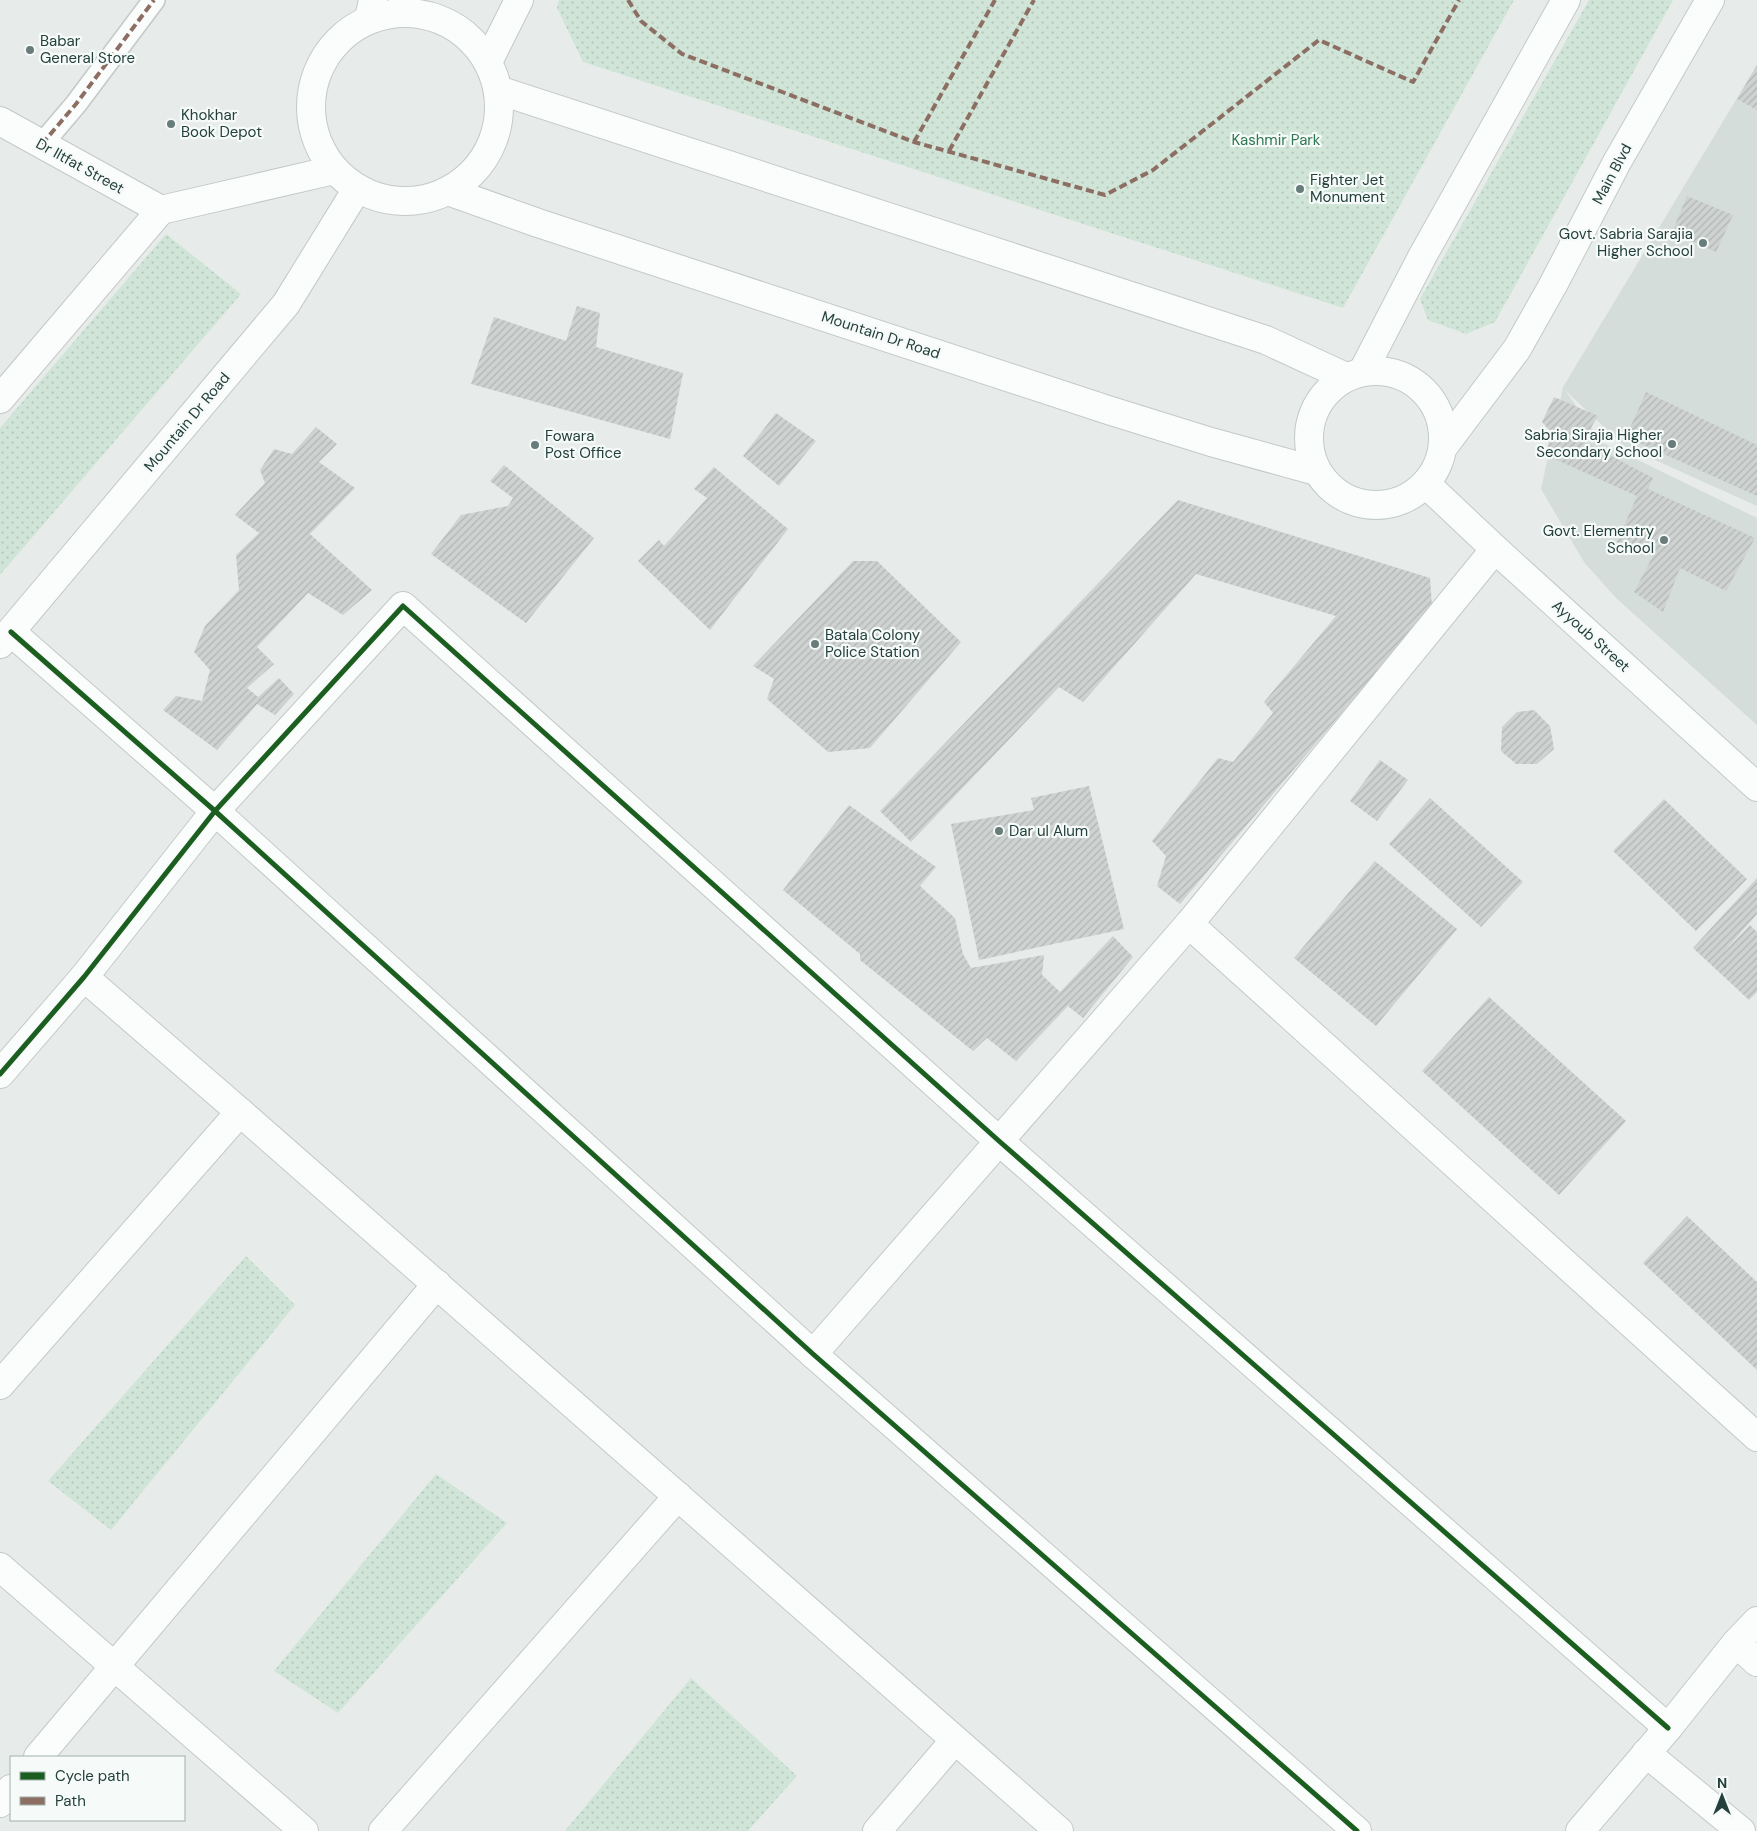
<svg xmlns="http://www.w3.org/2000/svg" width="1757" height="1831" viewBox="0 0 1757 1831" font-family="'DM Sans',sans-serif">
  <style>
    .built { fill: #d5ddda }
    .green { fill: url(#green-dots) }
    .building { fill: url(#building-hatch) }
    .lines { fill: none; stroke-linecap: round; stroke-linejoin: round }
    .pedestrian-casing { stroke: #c4c9c7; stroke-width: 24 }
    .minor-casing { stroke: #c4c9c7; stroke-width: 30 }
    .tertiary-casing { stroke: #c4c9c7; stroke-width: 30 }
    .secondary-casing { stroke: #c2cac7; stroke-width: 30 }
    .pedestrian { stroke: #fbfcfc; stroke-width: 21 }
    .minor { stroke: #fbfcfc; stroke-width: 28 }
    .tertiary { stroke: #fbfcfc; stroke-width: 28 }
    .secondary { stroke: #fbfcfc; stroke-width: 28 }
    .quiet { stroke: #8d6e63; stroke-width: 4; stroke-dasharray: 8 4; stroke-linecap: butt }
    .cycleway-casing { stroke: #f6faf8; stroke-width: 8 }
    .cycleway { stroke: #1b5e20; stroke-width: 5 }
    .poi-dot { fill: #687c79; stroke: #f6faf8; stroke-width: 2 }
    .labels { text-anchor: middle; stroke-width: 4.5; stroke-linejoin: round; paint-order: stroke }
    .poi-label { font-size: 15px; fill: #23403c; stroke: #f6faf8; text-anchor: start }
    .park-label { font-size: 15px; fill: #2d7852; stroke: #f6faf8 }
    .street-label { font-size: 15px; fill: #23403c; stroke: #f6faf8 }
  </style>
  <defs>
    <pattern id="green-dots" width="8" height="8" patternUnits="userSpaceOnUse" patternTransform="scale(1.25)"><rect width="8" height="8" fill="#d0e5d8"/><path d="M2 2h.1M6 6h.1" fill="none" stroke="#b2c6ba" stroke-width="1.8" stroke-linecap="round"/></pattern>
    <pattern id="building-hatch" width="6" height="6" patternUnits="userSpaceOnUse" patternTransform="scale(1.25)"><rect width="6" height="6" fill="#ced3d1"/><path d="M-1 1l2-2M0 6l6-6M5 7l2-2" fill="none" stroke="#b1b6b4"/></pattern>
  </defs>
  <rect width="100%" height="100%" fill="#e7ecea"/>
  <path class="built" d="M1757 65V506L1624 446 1565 390 1601 442 1757 518V725L1616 598 1584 562 1541 489 1563 387Z"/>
  <g class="green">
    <path d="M559 0H1514L1343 308 583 62 557 8Z"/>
    <path d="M1589 0H1673L1495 322 1466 334 1428 320 1420 299Z"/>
    <path d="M166 234 241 294 0 575V428Z"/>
    <path d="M246 1256 295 1305 111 1530 48 1481Z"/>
    <path d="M436 1474 507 1523 338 1713 274 1671Z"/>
    <path d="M691 1678 797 1776 748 1831H565Z"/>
  </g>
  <g class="building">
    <path d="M1757 65V110L1737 99Z"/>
    <path d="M1687 196 1733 215 1716 252 1672 232Z"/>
    <path d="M577 306 600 313 596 347 683 373 670 439 471 384 494 317 566 341Z"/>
    <path d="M1646 392 1757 445V496L1626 437Z"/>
    <path d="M1554 397 1598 416 1583 441 1653 478 1648 489 1755 538 1726 591 1680 568 1663 612 1634 592 1653 556 1617 542 1637 496 1546 455 1551 432 1542 422Z"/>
    <path d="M776 413 816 441 779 486 743 456Z"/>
    <path d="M316 427 337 444 319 462 355 488 310 534 372 590 343 615 308 593 257 647 274 664 247 688 258 697 279 678 294 694 275 715 257 704 217 750 163 710 176 696 202 701 210 670 194 652 205 626 239 590 236 555 259 533 235 515 265 483 260 470 274 449 292 454Z"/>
    <path d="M504 465 594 538 526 623 431 554 461 515 508 506 513 498 490 481Z"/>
    <path d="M714 467 788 529 710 630 638 561 659 540 664 546 707 498 694 489Z"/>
    <path d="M1178 500 1430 578 1432 606 1180 904 1157 886 1166 856 1152 841 1218 758 1233 762 1273 713 1264 702 1336 616 1196 574 1083 702 1059 687 911 842 880 811Z"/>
    <path d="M853 561H877L961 642 870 748 828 752 767 699 774 679 753 666Z"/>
    <path d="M1534 710 1550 726 1554 749 1537 764H1516L1501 751 1502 727 1517 712Z"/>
    <path d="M1380 760 1408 780 1377 821 1350 801Z"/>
    <path d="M1089 786 1124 929 979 960 951 824 1034 810 1031 798Z"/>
    <path d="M1430 798 1523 882 1481 927 1389 844Z"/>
    <path d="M1664 799 1747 879 1696 931 1613 851Z"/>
    <path d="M849 805 936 867 920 886 955 918 963 954 971 968 1044 955 1042 975 1060 992 1113 936 1133 957 1083 1018 1068 1006 1016 1061 987 1038 973 1051 860 960V954L783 890Z"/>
    <path d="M1375 861 1457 929 1376 1026 1294 958Z"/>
    <path d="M1757 878V914L1723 953 1750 925 1757 932V992L1749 1000 1693 948Z"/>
    <path d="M1489 997 1626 1121 1559 1195 1422 1071Z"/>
    <path d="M1687 1216 1757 1282V1370L1643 1263Z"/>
  </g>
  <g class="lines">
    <defs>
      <path id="pedestrian" d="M42 144 76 104 154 0"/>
      <g id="minor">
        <path d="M369 19 373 0"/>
        <path d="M488 62 519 0"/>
        <path d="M1189 924 1757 1437"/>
        <path d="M84 977 240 1112"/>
        <path d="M0 1074 84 977 215 811 403 606 999 1141 1668 1728"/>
        <path d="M813 1354 1189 924 1495 549"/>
        <path d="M0 1385 240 1112 1059 1831"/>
        <path d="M0 1567 304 1831"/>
        <path d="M1736 1643 1757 1662"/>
        <path d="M1646 1753 1741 1831"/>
        <path d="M38 1757 437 1284"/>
        <path d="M0 1803 11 1789"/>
        <path d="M383 1831 678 1496"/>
        <path d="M877 1831 955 1740"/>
      </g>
      <g id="tertiary">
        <circle cx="405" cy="107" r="94"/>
        <path d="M498 90 1266 340 1346 377"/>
        <path d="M0 121 161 210"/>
        <path d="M448 191 538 223 1108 410 1211 442 1316 471"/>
        <path d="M0 399 161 210 334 170"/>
        <path d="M11 632 215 811 813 1354 1357 1831"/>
        <path d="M0 644 286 304 357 189"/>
      </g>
      <g id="secondary">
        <circle cx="1376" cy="438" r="67"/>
        <path d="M1363 371 1423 255 1566 0"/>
        <path d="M1444 446 1517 349 1553 285 1617 162 1710 0"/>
        <path d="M1426 484 1495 549 1757 787"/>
        <path d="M1580 1831 1668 1728 1736 1643 1757 1621"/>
      </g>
    </defs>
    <use href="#pedestrian" class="pedestrian-casing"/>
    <use href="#minor" class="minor-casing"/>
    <use href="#tertiary" class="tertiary-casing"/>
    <use href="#secondary" class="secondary-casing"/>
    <use href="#pedestrian" class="pedestrian"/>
    <use href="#minor" class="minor"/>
    <use href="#tertiary" class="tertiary"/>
    <use href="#secondary" class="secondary"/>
    <g class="quiet">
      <path d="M628 0 641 21 682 54 914 142 1105 195 1153 170 1319 40 1413 82 1459 0"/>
      <path d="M914 142 995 0"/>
      <path d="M42 144 76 104 154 0"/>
      <path d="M949 151 1034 0"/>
    </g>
    <defs>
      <g id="cycleway">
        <path d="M11 632 215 811 813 1354 1357 1831"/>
        <path d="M0 1074 84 977 215 811 403 606 999 1141 1668 1728"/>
      </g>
    </defs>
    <use href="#cycleway" class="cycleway-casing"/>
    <use href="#cycleway" class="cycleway"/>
  </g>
  <g class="poi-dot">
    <circle cx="30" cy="50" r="5"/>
    <circle cx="171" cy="124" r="5"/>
    <circle cx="1300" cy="189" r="5"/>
    <circle cx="1703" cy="243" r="5"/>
    <circle cx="1672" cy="444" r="5"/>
    <circle cx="535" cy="445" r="5"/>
    <circle cx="1664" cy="540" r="5"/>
    <circle cx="815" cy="644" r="5"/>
    <circle cx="999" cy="831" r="5"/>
  </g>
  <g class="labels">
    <g class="poi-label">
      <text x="40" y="46">Babar<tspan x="40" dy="17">General Store</tspan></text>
      <text x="181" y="120">Khokhar<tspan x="181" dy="17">Book Depot</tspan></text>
      <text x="1310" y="185">Fighter Jet<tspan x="1310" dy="17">Monument</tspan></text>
      <text x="1693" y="239" text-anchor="end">Govt. Sabria Sarajia<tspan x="1693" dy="17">Higher School</tspan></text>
      <text x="1662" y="440" text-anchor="end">Sabria Sirajia Higher<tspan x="1662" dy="17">Secondary School</tspan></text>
      <text x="545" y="441">Fowara<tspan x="545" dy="17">Post Office</tspan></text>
      <text x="1654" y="536" text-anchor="end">Govt. Elementry<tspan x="1654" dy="17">School</tspan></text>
      <text x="825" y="640">Batala Colony<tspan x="825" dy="17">Police Station</tspan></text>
      <text x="1009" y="836">Dar ul Alum</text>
    </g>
    <g class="park-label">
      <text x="1276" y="145">Kashmir Park</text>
    </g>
    <g class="street-label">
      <text transform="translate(80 166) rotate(29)" y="5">Dr Iltfat Street</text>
      <text transform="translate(1612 174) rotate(-62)" y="5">Main Blvd</text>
      <text transform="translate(881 335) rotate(18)" y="5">Mountain Dr Road</text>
      <text transform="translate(187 422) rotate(-50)" y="5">Mountain Dr Road</text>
      <text transform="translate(1591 636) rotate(42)" y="5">Ayyoub Street</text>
    </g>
  </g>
  <rect x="10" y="1756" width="175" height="65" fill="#f6faf8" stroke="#a2b0ad"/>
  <rect x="20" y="1772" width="25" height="8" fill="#1b5e20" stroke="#a2b0ad"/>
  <text x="55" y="1781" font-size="15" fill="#23403c">Cycle path</text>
  <rect x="20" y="1797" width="25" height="8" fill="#8d6e63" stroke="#a2b0ad"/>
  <text x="55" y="1806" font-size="15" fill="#23403c">Path</text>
  <g transform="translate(1722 1796)" stroke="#f6faf8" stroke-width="4" paint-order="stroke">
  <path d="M0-4L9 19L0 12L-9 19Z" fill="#23403c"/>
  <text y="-8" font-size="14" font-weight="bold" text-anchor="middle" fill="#23403c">N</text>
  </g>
</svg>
